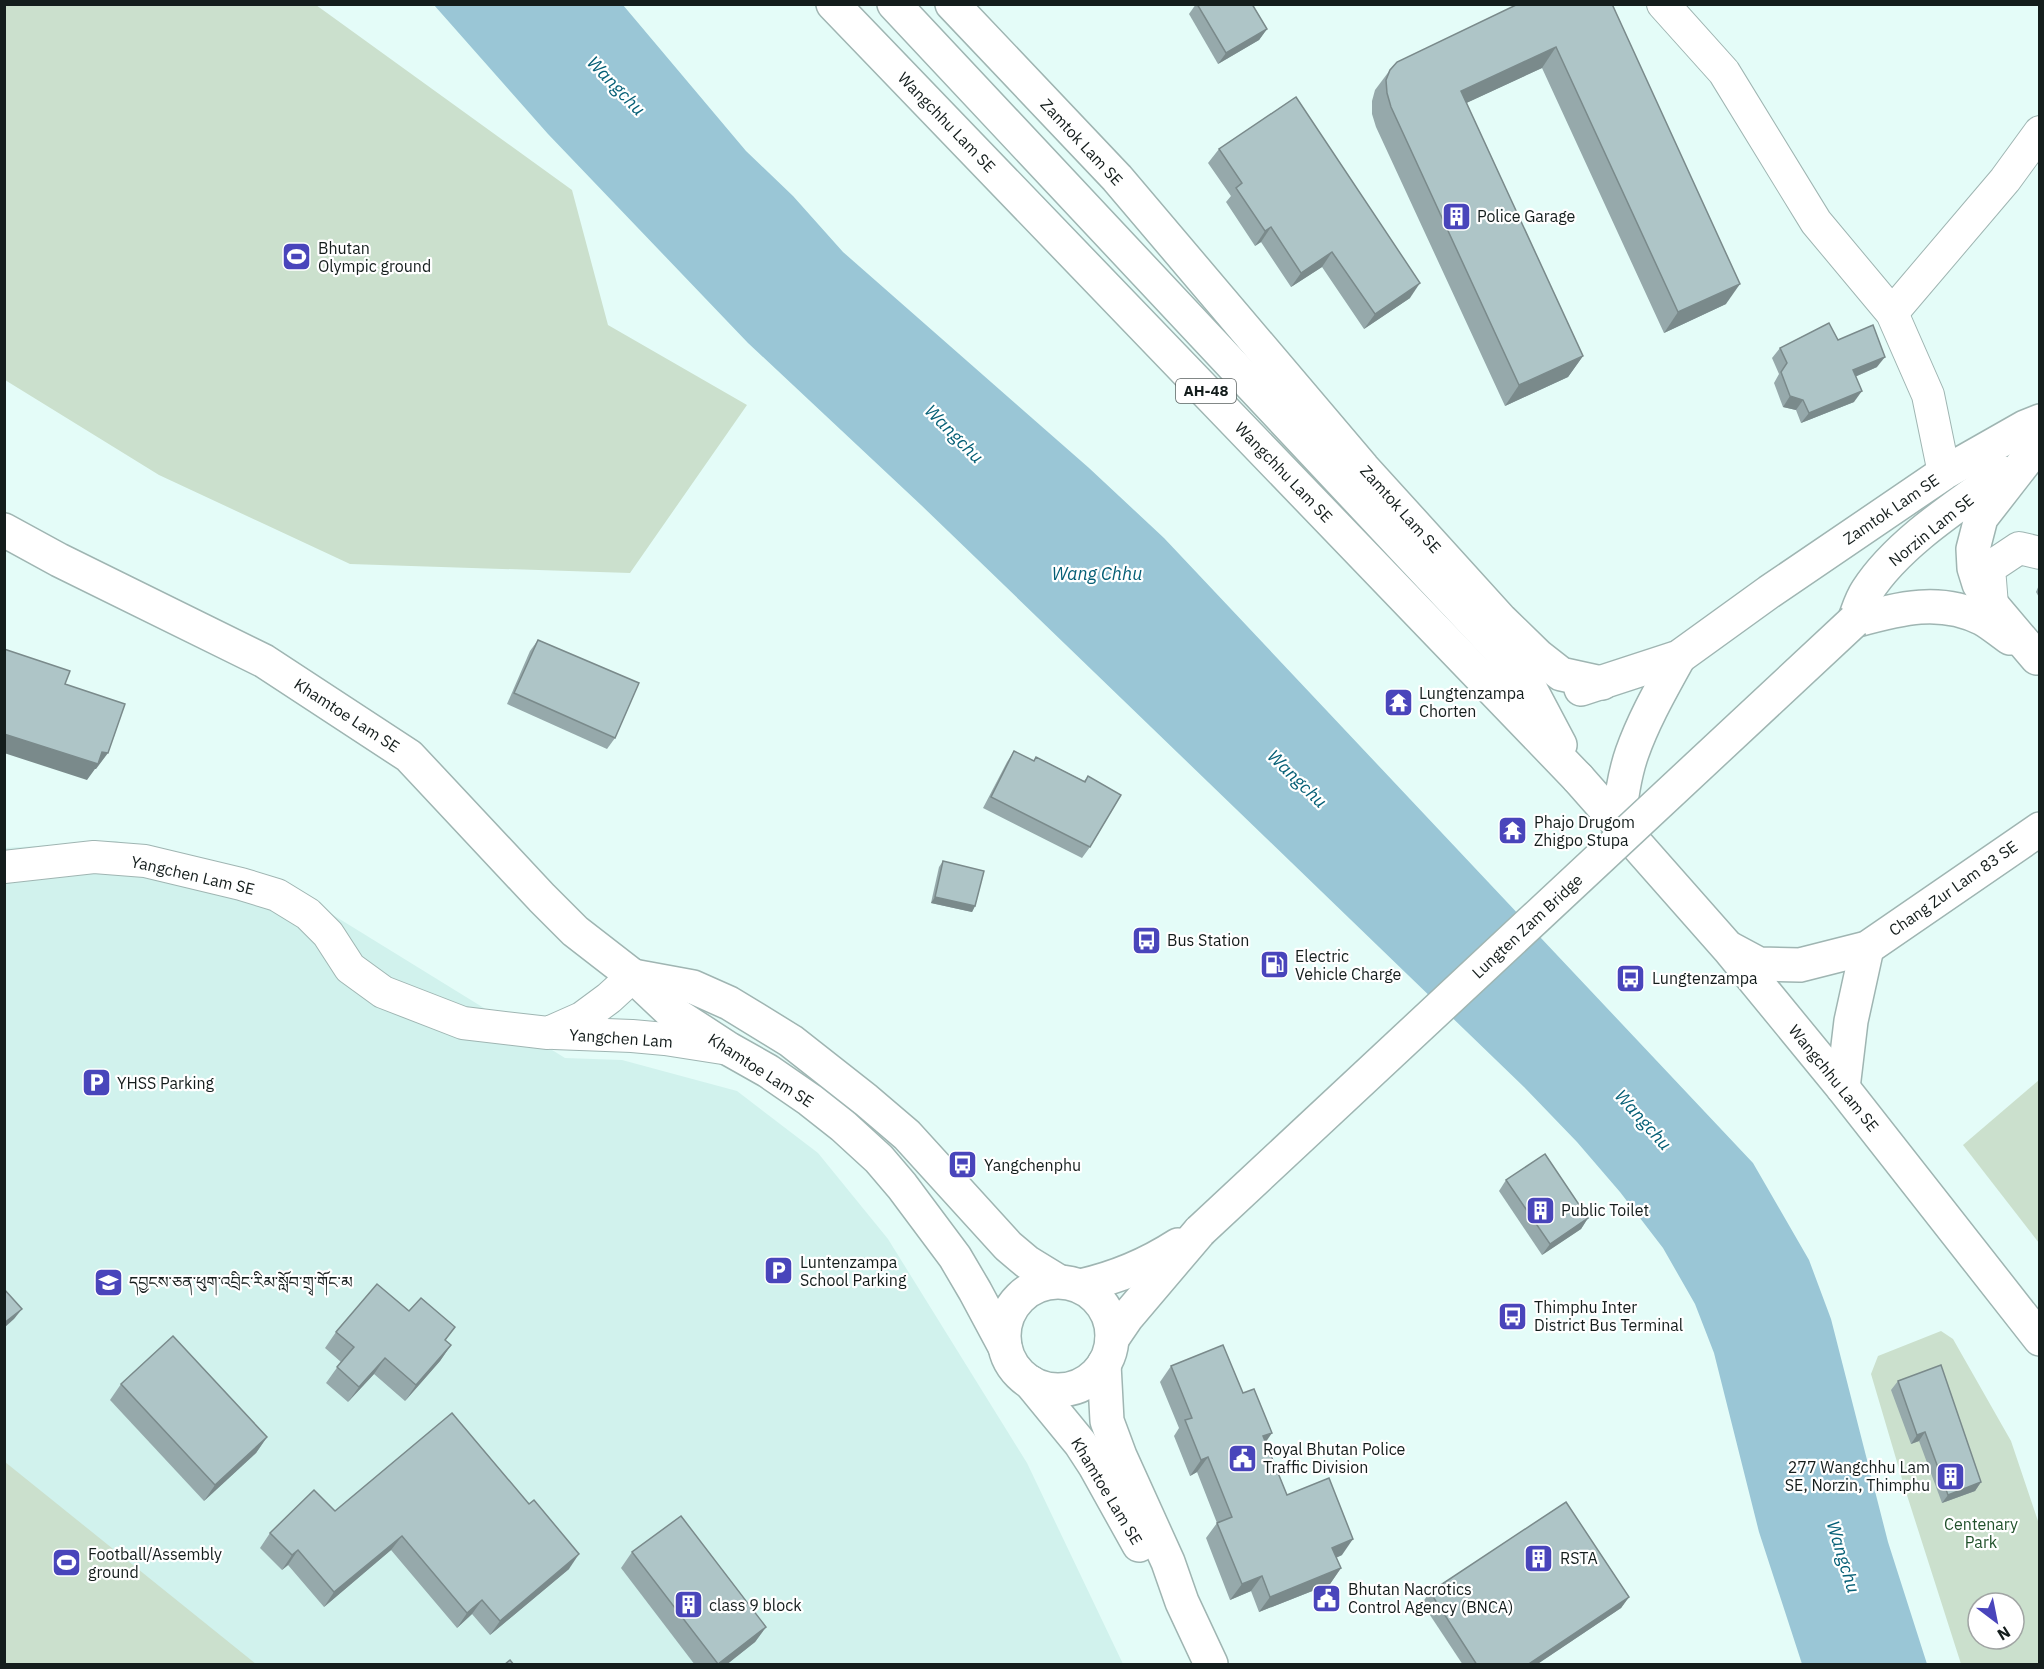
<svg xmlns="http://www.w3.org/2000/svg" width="2044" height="1669" viewBox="0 0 2044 1669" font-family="'IBM Plex Sans','Noto Serif Tibetan',sans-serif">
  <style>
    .built { fill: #d1f2ed }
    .green { fill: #cbe0cd; fill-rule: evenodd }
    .water { fill: #9ac6d6 }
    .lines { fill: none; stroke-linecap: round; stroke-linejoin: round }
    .street-casing { stroke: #9fb5b2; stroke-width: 34 }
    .secondary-casing { stroke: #9fb5b2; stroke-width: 36 }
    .primary-casing { stroke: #9fb5b2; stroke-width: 36 }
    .highway-casing { stroke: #9fb5b2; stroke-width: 36 }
    .street { stroke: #fff; stroke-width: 32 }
    .secondary { stroke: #fff; stroke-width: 33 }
    .primary { stroke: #fff; stroke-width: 33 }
    .highway { stroke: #fff; stroke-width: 33 }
    .secondary-bridge-casing { stroke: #9fb5b2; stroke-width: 36; stroke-linecap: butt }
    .secondary-bridge { stroke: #fff; stroke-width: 33 }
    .wall { fill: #96a9ab }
    .shaded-wall { fill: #7a8a8b }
    .building { fill: #aec5c7; stroke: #7a8a8b; stroke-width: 1.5 }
    .labels { text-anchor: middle; stroke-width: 4.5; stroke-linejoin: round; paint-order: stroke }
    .shield { fill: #fff; stroke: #5a6160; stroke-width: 1.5 }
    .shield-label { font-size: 15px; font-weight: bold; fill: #141d1c }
    .street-label { font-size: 16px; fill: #141d1c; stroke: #fff }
    .poi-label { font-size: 16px; fill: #141d1c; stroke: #fff; text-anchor: start }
    .park-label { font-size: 16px; fill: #21512b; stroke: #fff }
    .water-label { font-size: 18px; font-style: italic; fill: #055f76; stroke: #fff }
  </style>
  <rect width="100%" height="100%" fill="#e4fcf8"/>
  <path class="built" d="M116 841 286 886 565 1058 622 1060 737 1091 818 1153 888 1239 1027 1463 1123 1664H5V848Z"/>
  <g class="green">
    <path d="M4 5H316L572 190 608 325 747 405 630 573 350 564 159 475 5 380Z"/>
    <path d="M2039 1080V1243L1963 1145Z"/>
    <path d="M1941 1331 1953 1339 2011 1441 2039 1524V1664H1961L1905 1489 1871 1374 1878 1356ZM1978 1603H2014V1639H1978Z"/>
    <path d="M5 1462 256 1664H5Z"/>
  </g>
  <path class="water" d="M434 5H623L746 151 793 196 843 252 1089 468 1164 538 1753 1163 1809 1260 1831 1319 1888 1542 1927 1664H1802L1759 1532 1714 1353 1695 1304 1663 1248 1620 1192 1577 1142 1524 1087 921 505 748 343 548 134Z"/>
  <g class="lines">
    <defs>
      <g id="street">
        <path d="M1663 4 1724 72 1816 222 1892 313 1928 395 1944 473"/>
        <path d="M1892 313 2005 180 2040 132"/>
        <path d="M1992 605 1989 568 2019 548 2040 553"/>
        <path d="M4 867 94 857 145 861 241 884 277 895 308 914 328 934 350 968 383 992 463 1023 548 1033 582 1018 609 998 633 976"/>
        <path d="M554 1033 632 1036 665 1039 729 1049"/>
      </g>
      <g id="secondary">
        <path d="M952 4 1117 178 1363 468 1501 620 1538 656 1561 674 1602 683"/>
        <path d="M1854 621C1858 611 1861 600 1867 591 1897 544 1958 505 2003 473"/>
        <path d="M1854 621C1898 609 1939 597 1983 619 1992 624 2001 632 2010 638"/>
        <path d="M2037 658 1992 605 1979 584 1974 568 1973 549 1981 518 2040 442"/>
        <path d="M1581 689 1679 657 1769 592 1944 473 2025 427 2040 421"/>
        <path d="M1578 778 1729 949 1843 1088 2040 1339"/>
        <path d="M1618 825C1621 801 1624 776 1632 753 1644 719 1662 688 1679 657"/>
        <path d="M1731 949 1759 964 1800 965 1867 948 2040 829"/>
        <path d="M1843 1088 1851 1021 1867 948"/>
        <path d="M1080 1286C1116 1278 1147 1265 1178 1245"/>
        <path d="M1112 1339 1127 1317 1200 1231"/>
        <path d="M1104 1364 1107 1421 1120 1456 1168 1562 1182 1602 1211 1664"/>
        <path d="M1030 1382 1080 1443 1095 1466 1139 1545"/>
      </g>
      <g id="primary">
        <path d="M4 530 59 560 264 661 409 756 542 898 575 931 633 976 669 1010 729 1049 768 1071 810 1100 843 1126 879 1159 902 1186 955 1257 975 1291 1005 1347"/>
        <path d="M633 976 693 987 729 1003 791 1041 866 1100 907 1135 1008 1246 1027 1262 1058 1281"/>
        <circle cx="1058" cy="1336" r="54"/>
      </g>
      <g id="highway">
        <path d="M833 4 1578 778"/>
        <path d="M894 4 1523 675 1560 745"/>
      </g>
    </defs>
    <use href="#street" class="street-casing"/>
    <use href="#secondary" class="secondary-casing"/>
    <use href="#primary" class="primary-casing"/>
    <use href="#highway" class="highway-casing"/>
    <use href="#street" class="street"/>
    <use href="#secondary" class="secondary"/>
    <use href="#primary" class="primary"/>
    <use href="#highway" class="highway"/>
    <defs>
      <path id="secondary-bridge" d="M1200 1231 1854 621"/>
    </defs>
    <use href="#secondary-bridge" class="secondary-bridge-casing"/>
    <use href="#secondary-bridge" class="secondary-bridge"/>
  </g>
  <g class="wall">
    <path d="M1196 4H1252L1267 29 1259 40 1218 64 1189 14Z"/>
    <path d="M1612 4 1726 304 1664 333 1542 68 1466 103 1583 356 1568 377 1505 406 1376 127 1372 114V101L1375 90 1390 70Z"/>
    <path d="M1219 149 1410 298 1364 329 1322 267 1291 287 1261 242 1255 246 1226 202 1231 196 1208 163Z"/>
    <path d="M1838 340 1877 367 1855 377 1854 402 1801 423 1796 410 1783 407 1774 383 1779 374 1772 358 1780 348Z"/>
    <path d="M2040 583V599L2036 592Z"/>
    <path d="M538 640 615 738 607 749 507 704 530 651Z"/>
    <path d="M1014 751 1033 761 1036 757 1084 781 1088 776 1090 847 1082 858 983 808 1007 762Z"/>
    <path d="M943 861 975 906 972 912 931 903 939 867Z"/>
    <path d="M1506 1180 1588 1218 1581 1229 1542 1255 1499 1191Z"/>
    <path d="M409 1311 451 1345 440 1361 405 1401 374 1374 348 1402 326 1383 341 1362 325 1348 336 1332Z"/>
    <path d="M1171 1366 1243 1393 1266 1442 1287 1495 1342 1555 1336 1558 1341 1568 1330 1584 1259 1612 1251 1591 1230 1600 1206 1538 1217 1523 1197 1472 1190 1476 1174 1436 1179 1428 1160 1382Z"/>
    <path d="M1898 1381 1981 1482 1975 1491 1942 1503 1919 1441 1911 1444 1891 1390Z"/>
    <path d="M121 1384 267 1437 256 1453 204 1501 110 1400Z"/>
    <path d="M335 1511 569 1569 490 1635 472 1614 457 1628 391 1550 324 1607 288 1565 282 1570 260 1548 270 1533Z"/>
    <path d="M632 1552 766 1627 755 1642 726 1665H695L621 1568Z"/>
    <path d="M1430 1592 1629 1597 1621 1608 1536 1665H1463L1422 1603Z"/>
  </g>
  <g class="shaded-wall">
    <path d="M1267 29 1259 40 1218 64 1226 53Z"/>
    <path d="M1556 47 1542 68 1447 112 1461 91Z"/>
    <path d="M1271 227 1261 242 1255 246 1265 231Z"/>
    <path d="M1332 252 1322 267 1291 287 1301 273Z"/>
    <path d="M1420 283 1410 298 1364 329 1375 314Z"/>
    <path d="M1740 284 1726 304 1664 333 1678 312Z"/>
    <path d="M1583 356 1568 377 1505 406 1519 385Z"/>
    <path d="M1885 357 1877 367 1845 381 1853 370Z"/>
    <path d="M1862 391 1854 402 1801 423 1809 413Z"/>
    <path d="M1790 396 1803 400 1796 410 1783 407Z"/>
    <path d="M4 734 102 752 108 753 96 769H95L87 780 4 753Z"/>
    <path d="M935 897 975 906 972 912 931 903Z"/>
    <path d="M1588 1218 1581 1229 1542 1255 1550 1244Z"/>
    <path d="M22 1309 14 1319 4 1328V1323Z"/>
    <path d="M451 1345 440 1361 405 1401 416 1385Z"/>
    <path d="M385 1358 374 1374 348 1402 359 1387Z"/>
    <path d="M1925 1432 1919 1441 1911 1444 1917 1435Z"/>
    <path d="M1272 1433 1261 1449 1263 1436Z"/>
    <path d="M267 1437 256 1453 204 1501 215 1485Z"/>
    <path d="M1208 1457 1197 1472 1190 1476 1201 1460Z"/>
    <path d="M1981 1482 1975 1491 1942 1503 1948 1495Z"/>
    <path d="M402 1536 391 1550 324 1607 334 1592Z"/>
    <path d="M1353 1539 1342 1555 1321 1564 1332 1548Z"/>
    <path d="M298 1550 288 1565 282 1570 292 1555Z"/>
    <path d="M579 1554 569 1569 490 1635 500 1621Z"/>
    <path d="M1341 1568 1330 1584 1259 1612 1270 1597Z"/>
    <path d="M1262 1576 1251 1591 1230 1600 1242 1584Z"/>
    <path d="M1629 1597 1621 1608 1536 1665H1527Z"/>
    <path d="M482 1600 472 1614 457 1628 467 1613Z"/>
    <path d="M766 1627 755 1642 726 1665H717Z"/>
  </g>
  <g class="building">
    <path d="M1197 4H1252L1267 29 1226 53Z"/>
    <path d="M1518 4H1612L1740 284 1678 312 1556 47 1461 91 1583 356 1519 385 1391 107 1387 93 1386 80 1390 70 1397 62Z"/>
    <path d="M1296 97 1420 283 1375 314 1332 252 1301 273 1271 227 1265 231 1236 188 1242 183 1219 149Z"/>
    <path d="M1829 323 1838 340 1873 325 1885 357 1853 370 1862 391 1809 413 1803 400 1790 396 1781 372 1787 363 1780 348Z"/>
    <path d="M538 640 639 683 615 738 514 693Z"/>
    <path d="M4 649 70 671 65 684 125 704 108 753 102 752 98 764 4 734Z"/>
    <path d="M1014 751 1034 761 1036 757 1085 782 1088 776 1121 795 1090 847 991 797Z"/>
    <path d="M943 861 984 871 975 906 935 897Z"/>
    <path d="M1545 1154 1588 1218 1550 1244 1506 1180Z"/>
    <path d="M377 1284 409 1311 421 1298 455 1327 445 1340 451 1345 416 1385 385 1358 359 1387 337 1367 354 1347 336 1332Z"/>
    <path d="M4 1289 22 1309 4 1323Z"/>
    <path d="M173 1336 267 1437 215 1485 121 1384Z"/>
    <path d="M1223 1345 1243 1393 1254 1389 1272 1433 1263 1436 1287 1495 1329 1478 1353 1539 1332 1548 1341 1568 1270 1597 1262 1576 1242 1584 1217 1523 1232 1517 1208 1457 1201 1460 1185 1420 1192 1418 1171 1366Z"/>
    <path d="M1941 1365 1981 1482 1948 1495 1925 1432 1917 1435 1898 1381Z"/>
    <path d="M452 1413 529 1504 534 1500 579 1554 500 1621 482 1600 467 1613 402 1536 334 1592 298 1550 292 1555 270 1533 314 1490 335 1511Z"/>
    <path d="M1566 1502 1629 1597 1527 1665H1477L1430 1592Z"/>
    <path d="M681 1516 766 1627 718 1664 632 1552Z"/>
    <path d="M510 1660 514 1665H504Z"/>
  </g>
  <defs>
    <symbol id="building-square" viewBox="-11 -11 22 22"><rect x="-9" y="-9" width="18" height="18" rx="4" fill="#4945bb" stroke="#fff"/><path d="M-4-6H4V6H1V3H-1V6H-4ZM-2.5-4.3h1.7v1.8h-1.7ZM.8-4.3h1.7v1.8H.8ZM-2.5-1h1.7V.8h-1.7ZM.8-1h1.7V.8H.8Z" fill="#fff"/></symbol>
    <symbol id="stadium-square" viewBox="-11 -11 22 22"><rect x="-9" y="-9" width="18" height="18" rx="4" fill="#4945bb" stroke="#fff"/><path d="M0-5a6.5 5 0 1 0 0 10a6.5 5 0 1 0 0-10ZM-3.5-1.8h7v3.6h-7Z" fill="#fff"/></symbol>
    <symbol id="temple-square" viewBox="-11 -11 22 22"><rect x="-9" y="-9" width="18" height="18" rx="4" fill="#4945bb" stroke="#fff"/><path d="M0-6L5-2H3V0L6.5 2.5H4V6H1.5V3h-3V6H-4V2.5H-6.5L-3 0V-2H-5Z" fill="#fff"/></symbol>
    <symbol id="bus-square" viewBox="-11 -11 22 22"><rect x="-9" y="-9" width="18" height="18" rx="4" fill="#4945bb" stroke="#fff"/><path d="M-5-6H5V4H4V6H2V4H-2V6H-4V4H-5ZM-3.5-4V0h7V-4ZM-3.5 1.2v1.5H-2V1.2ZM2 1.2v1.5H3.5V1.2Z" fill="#fff"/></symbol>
    <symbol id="fuel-square" viewBox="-11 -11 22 22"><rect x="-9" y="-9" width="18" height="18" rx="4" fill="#4945bb" stroke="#fff"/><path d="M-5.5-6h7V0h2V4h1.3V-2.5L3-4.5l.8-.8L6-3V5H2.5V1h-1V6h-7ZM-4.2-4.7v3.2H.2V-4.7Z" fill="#fff"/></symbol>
    <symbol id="parking-square" viewBox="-11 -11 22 22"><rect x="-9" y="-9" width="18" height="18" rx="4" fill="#4945bb" stroke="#fff"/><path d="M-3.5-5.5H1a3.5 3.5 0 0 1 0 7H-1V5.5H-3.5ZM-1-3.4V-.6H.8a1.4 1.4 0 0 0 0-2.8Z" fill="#fff"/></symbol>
    <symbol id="school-square" viewBox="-11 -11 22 22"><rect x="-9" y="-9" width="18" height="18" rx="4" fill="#4945bb" stroke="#fff"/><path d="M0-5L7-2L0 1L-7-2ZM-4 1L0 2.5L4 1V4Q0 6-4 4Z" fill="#fff"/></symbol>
    <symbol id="civic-square" viewBox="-11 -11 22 22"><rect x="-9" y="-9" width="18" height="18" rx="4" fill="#4945bb" stroke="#fff"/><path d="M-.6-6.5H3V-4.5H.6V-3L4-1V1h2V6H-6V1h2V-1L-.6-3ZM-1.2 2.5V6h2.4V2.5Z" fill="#fff"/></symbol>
  </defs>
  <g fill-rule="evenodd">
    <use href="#building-square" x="1440" y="200" width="33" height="33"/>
    <use href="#stadium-square" x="280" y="240" width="33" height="33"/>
    <use href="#temple-square" x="1382" y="686" width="33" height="33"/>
    <use href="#temple-square" x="1496" y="814" width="33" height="33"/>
    <use href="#bus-square" x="1130" y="924" width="33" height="33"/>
    <use href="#fuel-square" x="1258" y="948" width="33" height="33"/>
    <use href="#bus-square" x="1614" y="962" width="33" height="33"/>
    <use href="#parking-square" x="80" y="1066" width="33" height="33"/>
    <use href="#bus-square" x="946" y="1148" width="33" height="33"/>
    <use href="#building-square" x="1524" y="1194" width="33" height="33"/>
    <use href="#parking-square" x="762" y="1254" width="33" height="33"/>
    <use href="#school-square" x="92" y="1266" width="33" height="33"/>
    <use href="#bus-square" x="1496" y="1300" width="33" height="33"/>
    <use href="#civic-square" x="1226" y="1442" width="33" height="33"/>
    <use href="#building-square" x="1934" y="1460" width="33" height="33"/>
    <use href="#building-square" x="1522" y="1542" width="33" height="33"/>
    <use href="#stadium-square" x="50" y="1546" width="33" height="33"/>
    <use href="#civic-square" x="1310" y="1582" width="33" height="33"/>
    <use href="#building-square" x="672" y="1588" width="33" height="33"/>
  </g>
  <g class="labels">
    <rect class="shield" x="1176" y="379" width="60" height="24" rx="4.5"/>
    <g class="shield-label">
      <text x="1206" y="396">AH-48</text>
    </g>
    <g class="street-label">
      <text transform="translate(947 122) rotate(46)" y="6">Wangchhu Lam SE</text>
      <text transform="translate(1082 142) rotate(47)" y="6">Zamtok Lam SE</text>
      <text transform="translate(1284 472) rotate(46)" y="6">Wangchhu Lam SE</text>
      <text transform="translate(1401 509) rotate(48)" y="6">Zamtok Lam SE</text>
      <text transform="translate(1891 509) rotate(-34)" y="6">Zamtok Lam SE</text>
      <text transform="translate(1931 530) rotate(-39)" y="6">Norzin Lam SE</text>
      <text transform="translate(347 715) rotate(33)" y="6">Khamtoe Lam SE</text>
      <text transform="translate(193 875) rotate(13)" y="6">Yangchen Lam SE</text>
      <text transform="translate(1953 888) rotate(-35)" y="6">Chang Zur Lam 83 SE</text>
      <text transform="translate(1527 926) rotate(-43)" y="6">Lungten Zam Bridge</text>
      <text transform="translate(621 1038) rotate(4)" y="6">Yangchen Lam</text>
      <text transform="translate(761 1070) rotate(33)" y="6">Khamtoe Lam SE</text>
      <text transform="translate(1834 1078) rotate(51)" y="6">Wangchhu Lam SE</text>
      <text transform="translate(1107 1491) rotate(59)" y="6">Khamtoe Lam SE</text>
    </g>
    <g class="poi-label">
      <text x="1477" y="222">Police Garage</text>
      <text x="318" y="254">Bhutan<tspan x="318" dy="18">Olympic ground</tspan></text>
      <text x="1419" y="699">Lungtenzampa<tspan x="1419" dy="18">Chorten</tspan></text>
      <text x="1534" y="828">Phajo Drugom<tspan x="1534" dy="18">Zhigpo Stupa</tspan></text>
      <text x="1167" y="946">Bus Station</text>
      <text x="1295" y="962">Electric<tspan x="1295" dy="18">Vehicle Charge</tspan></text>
      <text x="1652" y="984">Lungtenzampa</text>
      <text x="117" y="1089">YHSS Parking</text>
      <text x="984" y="1171">Yangchenphu</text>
      <text x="1561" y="1216">Public Toilet</text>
      <text x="800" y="1268">Luntenzampa<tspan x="800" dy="18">School Parking</tspan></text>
      <text x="129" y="1288">དབྱངས་ཅན་ཕུག་འབྲིང་རིམ་སློབ་གྲྭ་གོང་མ</text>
      <text x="1534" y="1313">Thimphu Inter<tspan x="1534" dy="18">District Bus Terminal</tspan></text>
      <text x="1263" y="1455">Royal Bhutan Police<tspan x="1263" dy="18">Traffic Division</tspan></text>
      <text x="1930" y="1473" text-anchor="end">277 Wangchhu Lam<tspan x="1930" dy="18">SE, Norzin, Thimphu</tspan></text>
      <text x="88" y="1560">Football/Assembly<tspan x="88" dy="18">ground</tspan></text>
      <text x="1560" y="1564">RSTA</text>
      <text x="1348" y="1595">Bhutan Nacrotics<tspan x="1348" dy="18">Control Agency (BNCA)</tspan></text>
      <text x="709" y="1611">class 9 block</text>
    </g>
    <g class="park-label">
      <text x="1981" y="1530">Centenary<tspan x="1981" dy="18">Park</tspan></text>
    </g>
    <g class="water-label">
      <text transform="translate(616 86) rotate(46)" y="6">Wangchu</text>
      <text transform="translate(954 434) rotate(45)" y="6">Wangchu</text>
      <text x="1097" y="580">Wang Chhu</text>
      <text transform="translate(1297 779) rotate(44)" y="6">Wangchu</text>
      <text transform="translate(1643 1120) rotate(48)" y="6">Wangchu</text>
      <text transform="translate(1843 1557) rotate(73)" y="6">Wangchu</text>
    </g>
  </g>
  <rect width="2044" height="1669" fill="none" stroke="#141d1c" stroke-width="12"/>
  <g transform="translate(1996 1621) rotate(148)"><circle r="28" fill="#ffffff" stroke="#a1a5a4" stroke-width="1.5"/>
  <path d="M0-4.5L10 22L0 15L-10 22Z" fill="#4945bb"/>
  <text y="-9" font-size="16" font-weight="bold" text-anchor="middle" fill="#141d1c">N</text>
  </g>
</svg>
